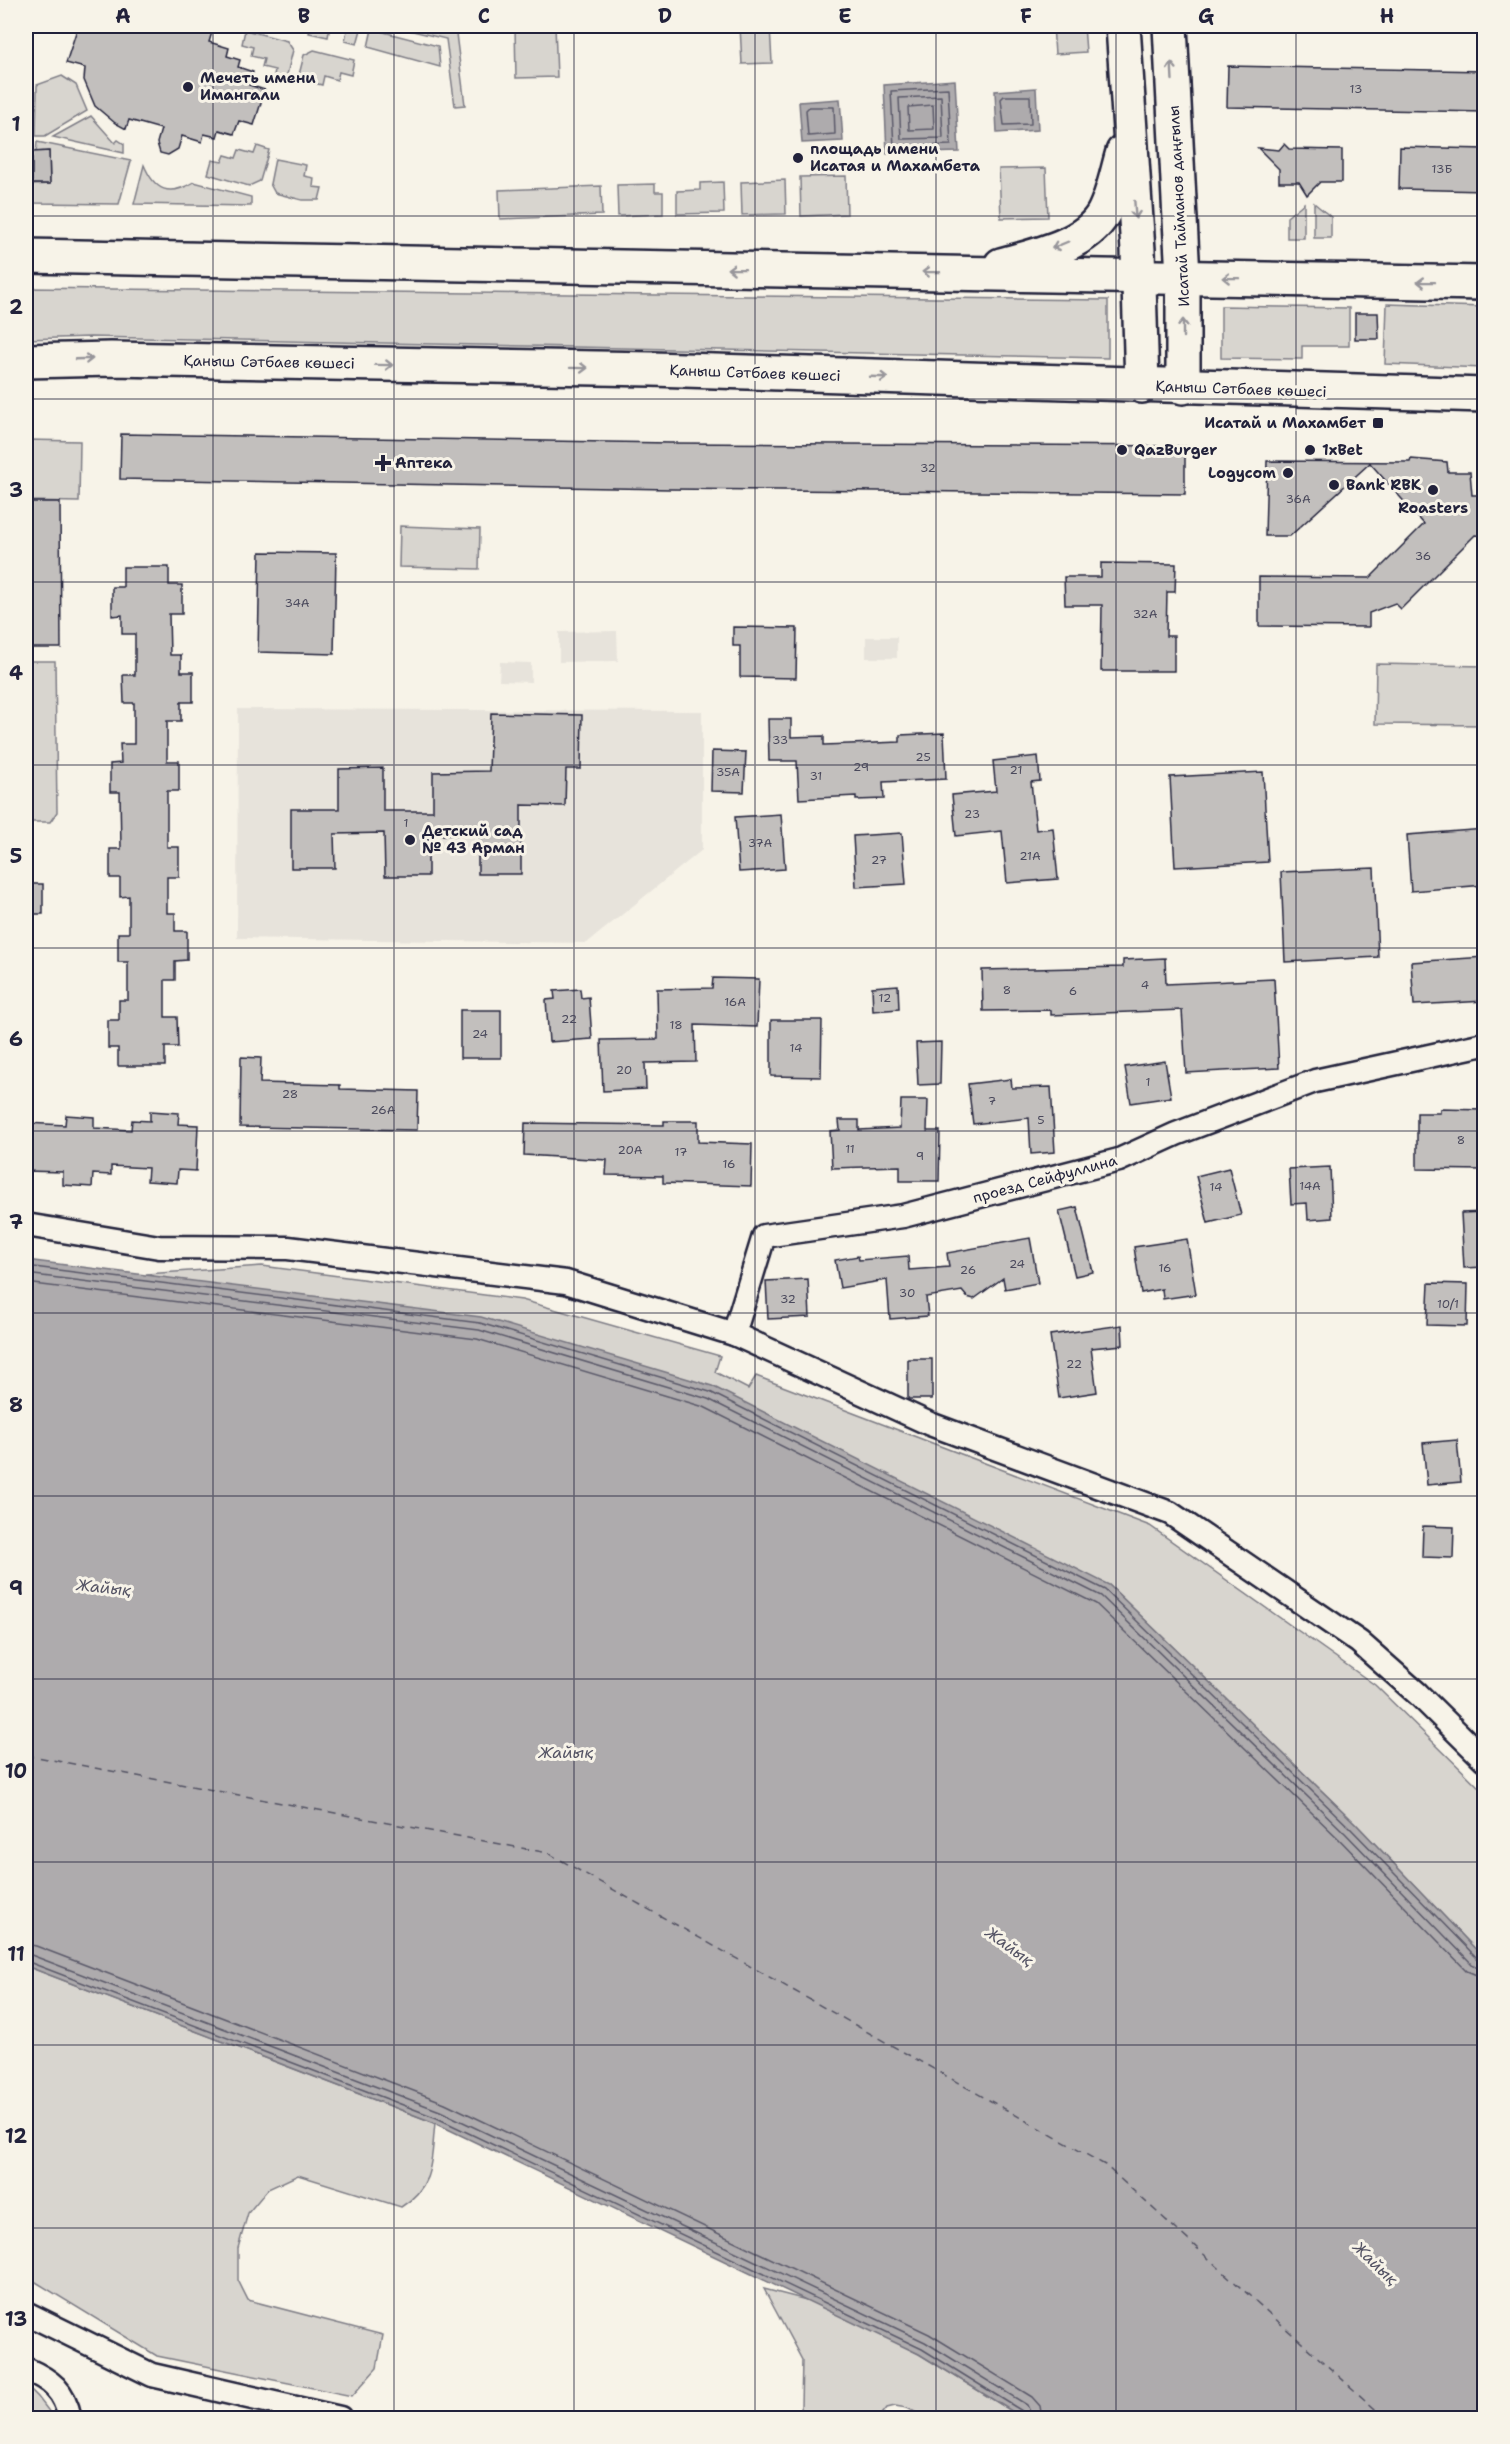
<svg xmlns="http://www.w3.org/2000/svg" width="1510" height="2444" viewBox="0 0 1510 2444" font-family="'Shantell Sans',sans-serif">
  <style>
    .built { fill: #e7e3db }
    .green { fill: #d8d5cf; stroke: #7d7c85; stroke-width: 1.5 }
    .water { fill: #aeabad; stroke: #76747f; stroke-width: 1.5 }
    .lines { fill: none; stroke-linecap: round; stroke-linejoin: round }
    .shore { stroke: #5a5969; stroke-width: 1.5 }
    .ferry { stroke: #535263; stroke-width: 1.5; stroke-dasharray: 8 6; stroke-linecap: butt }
    .building { fill: #c2bfbd; stroke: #22223b; stroke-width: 1.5 }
    .street-casing { stroke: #22223b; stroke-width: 27 }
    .primary-casing { stroke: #22223b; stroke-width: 38 }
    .street { stroke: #f7f3e8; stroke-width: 22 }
    .primary { stroke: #f7f3e8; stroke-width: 33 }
    .oneway { stroke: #97959a }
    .grid { fill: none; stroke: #22223b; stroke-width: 1.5; stroke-opacity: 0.55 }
    .poi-dot { fill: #22223b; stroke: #f7f3e8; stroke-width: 2 }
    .labels { text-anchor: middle; stroke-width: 6; stroke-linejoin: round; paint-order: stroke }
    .number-label { font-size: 12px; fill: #4a495c }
    .poi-label { font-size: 15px; font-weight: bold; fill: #22223b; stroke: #f7f3e8; text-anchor: start }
    .street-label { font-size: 15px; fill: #22223b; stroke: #f7f3e8 }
    .water-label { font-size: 16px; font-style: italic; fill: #535263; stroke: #f7f3e8 }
    .neatline { fill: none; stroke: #22223b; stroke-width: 2 }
    .grid-label { font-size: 20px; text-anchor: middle; font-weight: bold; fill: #22223b }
  </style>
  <rect width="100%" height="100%" fill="#f7f3e8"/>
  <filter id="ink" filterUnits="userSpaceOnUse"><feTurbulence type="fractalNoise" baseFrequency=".0167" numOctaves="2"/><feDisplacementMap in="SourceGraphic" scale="12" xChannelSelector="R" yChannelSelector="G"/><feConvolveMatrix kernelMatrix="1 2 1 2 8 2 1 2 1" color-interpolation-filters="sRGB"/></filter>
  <g filter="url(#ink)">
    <g class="built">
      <path d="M617 631 618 661 559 662V632Z"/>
      <rect x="866" y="637" width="31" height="21"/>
      <path d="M500 662 531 663V682L499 681Z"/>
      <path d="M238 709 702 711V850L587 943 237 938Z"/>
    </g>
    <g class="green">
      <path d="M311 26H362L357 44 345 41 347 30 330 26 328 37 309 33Z"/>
      <path d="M392 26H455L465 105 455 106 446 39Z"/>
      <path d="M515 26H555L557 77 516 78Z"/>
      <path d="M740 26H770L772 63 742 64Z"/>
      <path d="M1053 26H1084L1086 52 1055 54Z"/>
      <path d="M372 29 438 46 440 67 368 47Z"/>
      <path d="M245 30 287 41 293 50 285 83 273 80 275 70 262 67 264 59 251 56 253 47 242 44Z"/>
      <path d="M314 50 354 60 351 75 339 72 337 80 324 76 322 85 298 79 304 55Z"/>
      <path d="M62 76 76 85 87 111 45 136H36L37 85Z"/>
      <path d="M91 116 115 143 118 140 124 144V153L53 137Z"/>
      <path d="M37 142 131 161 119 204 31 203V185L50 184 49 151 36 152Z"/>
      <path d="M257 146 269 150 260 181 249 186 208 174 212 160 222 162 225 155 236 158 239 150 254 154Z"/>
      <path d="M275 159 306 165 304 176 314 178 313 187 322 188 319 200H302L275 193 270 184Z"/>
      <path d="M144 165C155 191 169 197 194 182L251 197V206L134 204Z"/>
      <path d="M1046 168 1048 217 1001 218 999 169Z"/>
      <path d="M846 176 847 214 801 216 800 177Z"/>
      <path d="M785 180 786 214 742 215 741 182Z"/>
      <path d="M723 182 724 213 677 214V191L700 190V183Z"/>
      <path d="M655 184V192H663V214L618 216 617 185Z"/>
      <path d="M601 186 602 215 500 219 499 190Z"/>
      <path d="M1304 203V238H1287V217Z"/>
      <path d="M1314 203 1331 217V238H1314Z"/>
      <path d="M26 288 1108 300V358L90 337 26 339Z"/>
      <path d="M1387 304 1484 307V368L1385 364Z"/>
      <path d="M1221 306 1349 308V346H1302V359L1221 358Z"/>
      <path d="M26 440 80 441 79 502 26 501Z"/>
      <path d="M400 526 480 529 479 569 399 567Z"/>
      <path d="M26 661H55L57 812 50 822H26Z"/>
      <path d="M1376 664 1484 666V725L1375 724Z"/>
      <path d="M262 1266 522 1300 720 1356 715 1372 748 1389 756 1376 1150 1526 1375 1685 1484 1792V1958L1355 1823 1109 1585 146 1274Z"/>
      <path d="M26 1966 435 2123C431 2159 435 2186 401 2207L298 2175 268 2189 248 2213 238 2248V2280L248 2300 383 2335 377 2368 352 2396 157 2356 26 2276Z"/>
      <path d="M764 2289 822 2304 919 2354 1023 2418H927L907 2408 895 2406 887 2408 879 2418H804L801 2407 802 2360Z"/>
      <path d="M26 2385 38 2397 54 2418H26Z"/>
    </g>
    <g class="water">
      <path d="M955 80 959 152 887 154 884 85Z"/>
      <path d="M1036 88 1038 130 997 133 995 91Z"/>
      <path d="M840 99 843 141 802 143 799 102Z"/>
      <path d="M26 1260 481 1317 712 1386 1109 1585 1355 1823 1484 1958V2418H1023L919 2354 435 2123 26 1966Z"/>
    </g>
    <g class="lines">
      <g class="shore">
        <path d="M948 88 951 145 894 147 891 91Z"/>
        <path d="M941 96 943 138 901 139 899 98Z"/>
        <path d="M1004 96H1030L1031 124 1004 125 1001 99Z"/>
        <path d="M933 105 934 129 909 130 908 107Z"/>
        <path d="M809 107H834L835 134 808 136 806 110Z"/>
        <path d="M26 1266 480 1323 710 1392 1105 1590 1350 1828 1478 1959 1484 1961"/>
        <path d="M26 1274 479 1330 708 1399 1101 1596 1345 1833 1473 1965 1484 1969"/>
        <path d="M26 1283 477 1339 704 1407 1096 1604 1339 1839 1467 1971 1484 1978"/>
        <path d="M26 1944 36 1946 445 2103 929 2334 1032 2397 1040 2406 1042 2418"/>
        <path d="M26 1953 440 2111 925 2342 1027 2405 1033 2418"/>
        <path d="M26 1961 437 2118 922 2349 1022 2411 1026 2418"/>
      </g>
      <path class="ferry" d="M26 1755 548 1853 1105 2165 1385 2418"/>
    </g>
    <g class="building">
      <path d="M78 26H214L209 42 229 48 227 56 240 60 238 67 253 72 249 85 265 90 254 125 239 121 234 134 219 130 217 137 204 134 202 142 182 136 178 149 168 155 160 153 157 143 161 129 129 120 126 129 115 123 95 106 84 80 85 68 66 63Z"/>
      <path d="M1228 66 1485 71V112L1227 107Z"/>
      <path d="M1284 144 1289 149 1342 150V182H1320L1307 195 1299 182H1279V169L1258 148 1279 150Z"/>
      <path d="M1400 147 1485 149V191L1399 189Z"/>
      <path d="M49 151 50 184H32V152Z"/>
      <path d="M1355 313H1378L1379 339H1355Z"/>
      <path d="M121 434 670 443 1185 446V494L670 489 120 479Z"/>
      <path d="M1411 459 1447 462 1448 472H1470L1472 495H1485V536L1475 535 1401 609 1395 603 1369 613V627L1259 626V577L1370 578 1424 524 1370 463 1290 536H1265L1267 461 1410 462Z"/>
      <path d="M26 502H60L61 648H26Z"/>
      <path d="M260 552 336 553 334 654 258 652Z"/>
      <path d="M1101 563 1176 564 1175 592H1167L1166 636H1174V671H1101L1102 605H1065L1064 577H1101Z"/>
      <path d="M123 567H169V585H182V614H169L170 655H181V672H193V702H181V721H167V761H179V791H167V847H179V877H167V913H175V931H187V960L175 961V980H165V1017H177L178 1047H165V1066H118V1048H108V1020H119V1000H128V962H118V933H129V896L120 897V878H110V849H121L120 792H110V764L121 763 120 744H134V703H124L123 675H135V634H122V615L112 616V587H123Z"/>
      <path d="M733 627 797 628 796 678 740 677V646H733Z"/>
      <path d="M491 713 582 715 581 769H566L565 806 521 805V874H478V835H428V876H385L384 833 334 834 335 868H291V809H339V769L383 768V811H433V772L489 771Z"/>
      <path d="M768 719H791V737L824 736V745L900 742V735L944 733 946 779 883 782 884 799 856 800V796L799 799 797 761H769Z"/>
      <path d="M712 751 746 752 744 792 711 791Z"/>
      <path d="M1038 756 1040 781 1031 782 1036 830 1053 828 1058 879 1007 883 1002 831 956 836 952 795 996 791 993 761Z"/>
      <path d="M1263 772 1268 862 1175 867 1170 777Z"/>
      <path d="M781 814 785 869 739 872 735 817Z"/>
      <path d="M1485 829V885L1411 891 1407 835Z"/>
      <path d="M902 833 906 884 856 887 853 836Z"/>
      <path d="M1374 868 1378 957 1285 962 1281 872Z"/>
      <rect x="26" y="884" width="17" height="30"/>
      <path d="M1485 957V1001L1414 1005 1411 962Z"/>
      <path d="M1165 958 1166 984 1274 979 1279 1068 1186 1073 1182 1010 1051 1015V1010L983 1011 982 970 1123 967V960Z"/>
      <path d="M713 978 759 979 757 1027 695 1025 696 1062 645 1063 646 1089 603 1091 601 1040 658 1039 657 989 712 988Z"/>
      <path d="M898 985 899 1009 873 1011 872 987Z"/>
      <path d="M580 989 581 998 589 997 592 1039 549 1042 546 1000 555 999 554 991Z"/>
      <rect x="460" y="1010" width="41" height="48"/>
      <path d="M771 1020H822L821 1077 771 1076Z"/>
      <path d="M941 1042 940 1084 918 1085 916 1043Z"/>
      <path d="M241 1057 261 1058 260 1083 340 1085V1089L418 1091 417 1130 240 1127Z"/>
      <path d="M1165 1061 1171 1097 1131 1103 1125 1067Z"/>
      <path d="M1011 1079 1012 1088 1051 1087 1055 1152 1031 1154 1029 1118 973 1124 968 1084Z"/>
      <path d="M901 1100H928L927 1131H940L939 1181H900V1166L832 1168 830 1131 840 1130 839 1120H859V1130L900 1128Z"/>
      <path d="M1440 1109 1484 1110 1483 1170 1417 1169V1113H1440Z"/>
      <path d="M150 1111 179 1113 178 1124 198 1125 196 1171 178 1170 177 1183 147 1181 148 1168 111 1166V1175L93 1174 92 1187 63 1185V1172L26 1171V1123L65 1125 66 1115 94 1117V1128L131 1130 132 1120 150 1121Z"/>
      <path d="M664 1121H698V1142L752 1144 751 1186 663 1183V1176L606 1175 607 1160 524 1155 525 1123 664 1125Z"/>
      <path d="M1330 1167 1332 1218 1308 1220 1307 1203 1291 1204 1289 1169Z"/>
      <path d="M1229 1168 1241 1215 1208 1223 1196 1176Z"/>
      <path d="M1077 1207 1093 1272 1075 1276 1059 1211Z"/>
      <path d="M1485 1212V1267L1464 1268 1461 1213Z"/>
      <path d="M1030 1238 1038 1283 1005 1289 1003 1278 974 1299 967 1297 962 1291 926 1297 928 1316 890 1319 887 1280 840 1288 835 1260 858 1256 859 1260 908 1256 909 1270 949 1267 947 1253Z"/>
      <path d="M1187 1239 1196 1294 1163 1299 1162 1289 1141 1293 1134 1247Z"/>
      <path d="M808 1279 810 1317 768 1319 766 1281Z"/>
      <path d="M1429 1283 1468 1284 1467 1326 1427 1325Z"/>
      <path d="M1122 1325 1123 1345 1091 1348 1097 1392 1059 1398 1050 1335Z"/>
      <rect x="908" y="1359" width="24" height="40"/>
      <path d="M1457 1440 1461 1482 1427 1485 1423 1443Z"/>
      <path d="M1423 1526 1454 1527 1453 1558 1422 1557Z"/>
    </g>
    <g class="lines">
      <defs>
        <g id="street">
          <path d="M26 1225 159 1247 288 1248 566 1282 734 1334 930 1424 1170 1513 1359 1642 1418 1694 1484 1759"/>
          <path d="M734 1334 764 1236 903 1216 1119 1160 1176 1134 1315 1081 1484 1044"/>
          <path d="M26 2313 152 2375 340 2418"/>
          <path d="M26 2369C51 2380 64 2390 70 2418"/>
        </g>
        <g id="primary">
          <path d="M1123 26 1138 250 1142 386"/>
          <path d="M1170 26 1183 277V387"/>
          <path d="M26 256 1484 283"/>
          <path d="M1001 265C1033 256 1085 246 1103 214 1113 196 1117 172 1123 152"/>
          <path d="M26 361 111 359 652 369 1484 395"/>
        </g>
      </defs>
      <use href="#street" class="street-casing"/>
      <use href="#primary" class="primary-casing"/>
      <use href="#street" class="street"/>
      <use href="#primary" class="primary"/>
    </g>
    <defs><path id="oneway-shaft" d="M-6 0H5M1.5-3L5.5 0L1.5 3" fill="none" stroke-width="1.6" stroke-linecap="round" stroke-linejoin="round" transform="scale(1.5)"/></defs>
    <g class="oneway">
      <use href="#oneway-shaft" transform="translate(1172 71) rotate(-93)"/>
      <use href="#oneway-shaft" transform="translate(1135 210) rotate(86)"/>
      <use href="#oneway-shaft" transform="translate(1060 245) rotate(157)"/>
      <use href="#oneway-shaft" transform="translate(736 269) rotate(-179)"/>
      <use href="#oneway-shaft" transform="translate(931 272) rotate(-179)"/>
      <use href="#oneway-shaft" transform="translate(1231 278) rotate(-179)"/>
      <use href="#oneway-shaft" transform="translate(1426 282) rotate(-179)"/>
      <use href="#oneway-shaft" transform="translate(1183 328) rotate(-90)"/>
      <use href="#oneway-shaft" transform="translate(84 359) rotate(-2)"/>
      <use href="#oneway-shaft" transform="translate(384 365) rotate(1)"/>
      <use href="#oneway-shaft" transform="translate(579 368) rotate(1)"/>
      <use href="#oneway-shaft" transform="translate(879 377) rotate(2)"/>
    </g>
  </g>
  <path class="grid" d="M213 26V2418M394 26V2418M574 26V2418M755 26V2418M936 26V2418M1116 26V2418M1296 26V2418M26 216H1484M26 399H1484M26 582H1484M26 765H1484M26 948H1484M26 1131H1484M26 1313H1484M26 1496H1484M26 1679H1484M26 1862H1484M26 2045H1484M26 2228H1484"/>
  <g class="poi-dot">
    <circle cx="188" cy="87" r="6"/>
    <circle cx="798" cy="158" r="6"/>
    <rect x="1372" y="417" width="12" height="12" rx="3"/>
    <circle cx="1122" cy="450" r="6"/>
    <circle cx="1310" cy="450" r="6"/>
    <path d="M380 454h6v6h6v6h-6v6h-6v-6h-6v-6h6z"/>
    <circle cx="1288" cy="473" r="6"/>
    <circle cx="1334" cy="485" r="6"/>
    <circle cx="1433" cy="490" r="6"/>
    <circle cx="410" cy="840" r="6"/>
  </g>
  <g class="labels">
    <g class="number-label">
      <text x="1356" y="93">13</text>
      <text x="1442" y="173">13Б</text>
      <text x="928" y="472">32</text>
      <text x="1298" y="503">36А</text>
      <text x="1423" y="560">36</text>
      <text x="297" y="607">34А</text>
      <text x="1145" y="618">32А</text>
      <text x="780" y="744">33</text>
      <text x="923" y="761">25</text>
      <text x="861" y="771">29</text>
      <text x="1016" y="774">21</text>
      <text x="728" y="776">35А</text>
      <text x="816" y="780">31</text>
      <text x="972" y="818">23</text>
      <text x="406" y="827">1</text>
      <text x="760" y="847">37А</text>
      <text x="1030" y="860">21А</text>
      <text x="879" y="864">27</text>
      <text x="1145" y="989">4</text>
      <text x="1007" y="994">8</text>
      <text x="1073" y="995">6</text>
      <text x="885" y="1002">12</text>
      <text x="735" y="1006">16А</text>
      <text x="569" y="1023">22</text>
      <text x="676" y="1029">18</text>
      <text x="480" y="1038">24</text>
      <text x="796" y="1052">14</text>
      <text x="624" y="1074">20</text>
      <text x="1148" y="1086">1</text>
      <text x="290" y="1098">28</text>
      <text x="992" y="1105">7</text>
      <text x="383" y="1114">26А</text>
      <text x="1041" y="1124">5</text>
      <text x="1461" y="1144">8</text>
      <text x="850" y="1153">11</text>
      <text x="630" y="1154">20А</text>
      <text x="681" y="1156">17</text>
      <text x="920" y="1160">9</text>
      <text x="729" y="1168">16</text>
      <text x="1310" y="1190">14А</text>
      <text x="1216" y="1191">14</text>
      <text x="1017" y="1268">24</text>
      <text x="1165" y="1272">16</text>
      <text x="968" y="1274">26</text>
      <text x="907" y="1297">30</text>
      <text x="788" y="1303">32</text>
      <text x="1448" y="1308">10/1</text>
      <text x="1074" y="1368">22</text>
    </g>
    <g class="poi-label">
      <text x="200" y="83">Мечеть имени<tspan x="200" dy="17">Имангали</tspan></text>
      <text x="810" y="154">площадь имени<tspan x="810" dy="17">Исатая и Махамбета</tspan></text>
      <text x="1366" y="428" text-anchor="end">Исатай и Махамбет</text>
      <text x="1134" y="455">QazBurger</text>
      <text x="1322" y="455">1xBet</text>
      <text x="395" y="468">Аптека</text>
      <text x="1276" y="478" text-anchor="end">Logycom</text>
      <text x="1346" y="490">Bank RBK</text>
      <text x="1433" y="513" text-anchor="middle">Roasters</text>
      <text x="422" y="836">Детский сад<tspan x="422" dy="17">№ 43 Арман</tspan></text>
    </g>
    <g class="street-label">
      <text transform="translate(1179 206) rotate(-93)" y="5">Исатай Тайманов даңғылы</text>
      <text transform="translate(269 362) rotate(1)" y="5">Қаныш Сәтбаев көшесі</text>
      <text transform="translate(755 373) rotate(2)" y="5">Қаныш Сәтбаев көшесі</text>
      <text transform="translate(1241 389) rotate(2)" y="5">Қаныш Сәтбаев көшесі</text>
      <text transform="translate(1045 1179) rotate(-15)" y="5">проезд Сейфуллина</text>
    </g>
    <g class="water-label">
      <text transform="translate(104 1587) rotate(6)" y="6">Жайық</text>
      <text x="566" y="1758">Жайық</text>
      <text transform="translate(1010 1946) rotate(36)" y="6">Жайық</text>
      <text transform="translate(1376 2263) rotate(44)" y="6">Жайық</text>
    </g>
  </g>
  <rect width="1510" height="2444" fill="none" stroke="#f7f3e8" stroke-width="66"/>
  <rect x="33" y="33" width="1444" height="2378" class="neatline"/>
  <g class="grid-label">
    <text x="123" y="23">A</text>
    <text x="304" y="23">B</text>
    <text x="484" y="23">C</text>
    <text x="665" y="23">D</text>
    <text x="845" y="23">E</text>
    <text x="1026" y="23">F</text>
    <text x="1206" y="23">G</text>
    <text x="1387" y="23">H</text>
    <text x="16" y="131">1</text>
    <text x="16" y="314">2</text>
    <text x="16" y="497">3</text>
    <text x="16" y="680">4</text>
    <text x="16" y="863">5</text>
    <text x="16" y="1046">6</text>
    <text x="16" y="1229">7</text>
    <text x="16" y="1412">8</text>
    <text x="16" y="1595">9</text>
    <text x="16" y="1778">10</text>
    <text x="16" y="1961">11</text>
    <text x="16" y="2143">12</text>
    <text x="16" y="2326">13</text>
  </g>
</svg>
